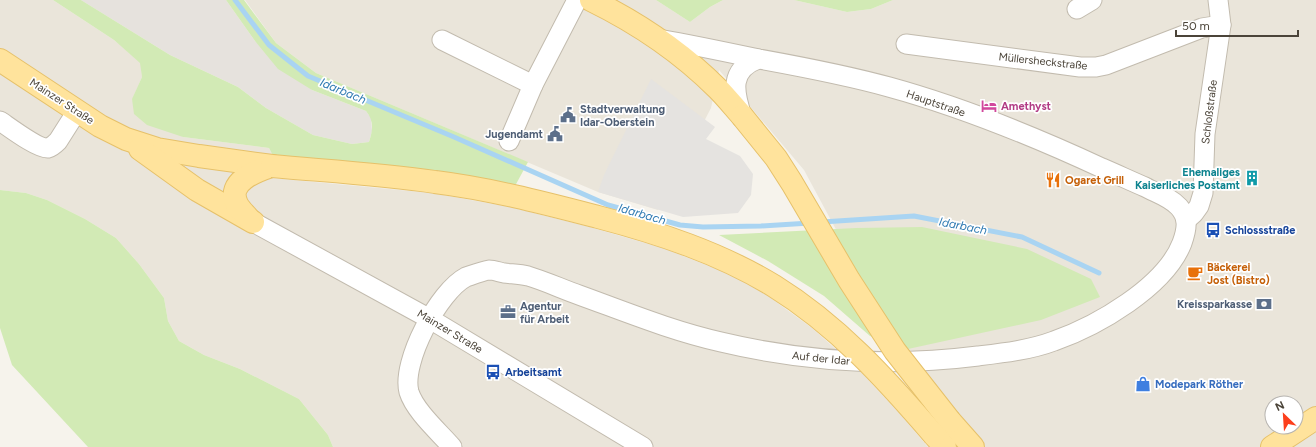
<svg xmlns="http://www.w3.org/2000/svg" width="1316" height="447" viewBox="0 0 1316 447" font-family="Figtree,sans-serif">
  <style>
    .residential { fill: #eae5da; fill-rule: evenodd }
    .industrial { fill: #e6e2dd }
    .green { fill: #d2eab5 }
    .parking { fill: #e5e3e0 }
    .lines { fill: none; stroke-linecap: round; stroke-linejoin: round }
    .stream { stroke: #a9d4f2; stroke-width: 5 }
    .minor-casing { stroke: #c2bbae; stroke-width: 21 }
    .major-casing { stroke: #e6c16a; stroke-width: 24 }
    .minor { stroke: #fff; stroke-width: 19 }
    .major { stroke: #ffe39c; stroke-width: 22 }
    .major-bridge-casing { stroke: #e6c16a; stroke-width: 24; stroke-linecap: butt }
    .major-bridge { stroke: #ffe39c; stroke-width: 22 }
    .labels { text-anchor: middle; stroke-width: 3.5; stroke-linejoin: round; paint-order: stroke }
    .street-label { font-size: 11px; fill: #4b4439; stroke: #fff }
    .hotel-label { font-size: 11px; font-weight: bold; fill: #b23c85; stroke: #fff; text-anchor: start }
    .service-label { font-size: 11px; font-weight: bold; fill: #4e5e75; stroke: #fff; text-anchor: start }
    .culture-label { font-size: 11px; font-weight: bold; fill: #0d838f; stroke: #fff; text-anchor: end }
    .food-label { font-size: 11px; font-weight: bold; fill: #c56008; stroke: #fff; text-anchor: start }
    .transit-label { font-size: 11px; font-weight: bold; fill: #164399; stroke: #fff; text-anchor: start }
    .shop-label { font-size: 11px; font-weight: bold; fill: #366cbe; stroke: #fff; text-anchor: start }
    .water-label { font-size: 12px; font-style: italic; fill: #2e7ab2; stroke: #fff }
  </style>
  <rect width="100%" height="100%" fill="#f6f3ec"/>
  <g class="residential">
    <path d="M0 0H53L114 40 141 63 142 77 132 100 183 137 269 148 273 156 272 178 432 193 510 207 586 226 663 248 719 270 744 282 768 296 812 328 857 368 900 414 928 447H333L328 435 299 399 240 369 204 355 179 341 168 321 164 298 139 264 116 238 85 219 47 200 26 193 0 190Z"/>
    <path d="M245 0H656L690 22 710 7 723 0H794L847 12 871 9 893 0H1316V447H953L804 170 719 70 711 108 658 210 598 192 316 73 276 43ZM1272 403H1296V427H1272Z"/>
  </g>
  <path class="industrial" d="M81 0H226L255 41 312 90 366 111 371 118 372 131 369 142 352 144 313 135 266 108 238 87 170 55Z"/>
  <g class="green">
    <path d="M53 0H81L170 55 238 87 266 108 313 135 352 144 369 142C373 129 374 121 366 111L312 90 278 69 255 41 226 0H244L276 43 316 73 528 162 515 186 273 156 269 148 183 137 147 125 134 114 132 99 142 77 140 63 114 40Z"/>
    <path d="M656 0H723L710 7 690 22Z"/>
    <path d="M794 0H893L871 9 847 12Z"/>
    <path d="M0 190 26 193 47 200 85 219 116 238 139 264 164 298 168 321 179 341 204 355 240 369 299 399 328 435 333 447H88L12 365 0 328Z"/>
    <path d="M922 227 1027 249 1091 279 1100 297 1041 320 908 349 870 336 824 296 768 261 719 235 856 228Z"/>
  </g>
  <path class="parking" d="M651 79 715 127 706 139 740 156 753 174 751 195 738 213 683 217 598 192 604 175Z"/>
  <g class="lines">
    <g class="stream">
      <path d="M235 0 269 45 308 76 454 137 608 205 680 225 703 227 761 226 810 223"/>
      <path d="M822 222 914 216 1022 237 1099 273"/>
    </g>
    <defs>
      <g id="minor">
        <path d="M1077 9 1092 0"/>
        <path d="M442 40 533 85"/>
        <path d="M906 44 1080 67H1096L1106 65 1202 28 1221 25"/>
        <path d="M742 116C734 92 729 70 758 59"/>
        <path d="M0 121C9 127 38 149 48 148 52 147 55 144 58 141L77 111"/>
        <path d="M509 141 533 85 577 0"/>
        <path d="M1186 220 1194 213 1199 206 1203 193 1205 134 1221 25 1218 0"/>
        <path d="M253 222 430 319 643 447"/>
        <path d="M452 447C439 432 415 411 409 392 401 362 439 291 466 277 472 275 483 271 489 270 494 270 499 272 504 273 512 274 520 274 528 276 545 281 562 289 579 295 626 312 672 331 721 342 805 362 891 367 978 356 1003 353 1030 350 1054 341 1097 326 1165 287 1182 243 1187 229 1189 218 1179 207 1170 197 1156 193 1145 187 1131 181 1116 174 1102 168 1033 136 962 107 889 87 846 75 803 67 759 59 726 52 693 45 659 39"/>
      </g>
      <g id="major">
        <path d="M591 0C638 23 681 52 718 89 726 97 734 107 742 116"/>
        <path d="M0 60 100 126 126 139 157 149 199 156 272 166"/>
        <path d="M140 149 197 190 253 222"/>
        <path d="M249 219C245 214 240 210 237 204 226 182 256 171 271 166"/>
        <path d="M950 421 973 447"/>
        <path d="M934 435 945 447"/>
        <path d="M1272 447 1316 418"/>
      </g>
    </defs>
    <use href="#minor" class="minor-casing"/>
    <use href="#major" class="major-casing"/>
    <use href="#minor" class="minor"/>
    <use href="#major" class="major"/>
    <defs>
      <g id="major-bridge">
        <path d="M742 116 776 158 792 183 849 280 895 351 950 421"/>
        <path d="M272 166C327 171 381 174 435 182 491 189 544 203 598 217 659 233 720 253 774 286 837 325 886 379 934 435"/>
      </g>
    </defs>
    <use href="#major-bridge" class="major-bridge-casing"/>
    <use href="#major-bridge" class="major-bridge"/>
  </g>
  <defs>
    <symbol id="hotel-bare" viewBox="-9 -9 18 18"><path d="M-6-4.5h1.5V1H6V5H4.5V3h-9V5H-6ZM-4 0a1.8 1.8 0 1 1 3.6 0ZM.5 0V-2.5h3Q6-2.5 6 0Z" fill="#d1479c" stroke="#fff" stroke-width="2.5" paint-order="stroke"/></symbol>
    <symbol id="civic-bare" viewBox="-9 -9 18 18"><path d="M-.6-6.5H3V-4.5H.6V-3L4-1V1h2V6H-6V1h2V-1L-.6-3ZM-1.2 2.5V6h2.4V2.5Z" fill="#5c6f8a" stroke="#fff" stroke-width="2.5" paint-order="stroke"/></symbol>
    <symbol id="building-bare" viewBox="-9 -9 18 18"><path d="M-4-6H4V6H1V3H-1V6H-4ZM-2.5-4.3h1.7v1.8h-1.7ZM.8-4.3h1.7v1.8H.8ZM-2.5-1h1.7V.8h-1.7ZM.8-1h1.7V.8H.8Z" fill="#0f9aa8" stroke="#fff" stroke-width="2.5" paint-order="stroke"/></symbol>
    <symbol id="restaurant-bare" viewBox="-9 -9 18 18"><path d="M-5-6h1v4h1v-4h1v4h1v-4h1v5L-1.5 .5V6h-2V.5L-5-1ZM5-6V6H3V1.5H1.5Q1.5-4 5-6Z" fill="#e8710a" stroke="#fff" stroke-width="2.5" paint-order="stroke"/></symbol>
    <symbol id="bus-bare" viewBox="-9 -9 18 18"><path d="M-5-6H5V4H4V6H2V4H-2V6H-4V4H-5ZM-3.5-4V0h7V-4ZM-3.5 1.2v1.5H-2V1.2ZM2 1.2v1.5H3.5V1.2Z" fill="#1a4fb4" stroke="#fff" stroke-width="2.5" paint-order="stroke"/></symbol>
    <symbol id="cafe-bare" viewBox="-9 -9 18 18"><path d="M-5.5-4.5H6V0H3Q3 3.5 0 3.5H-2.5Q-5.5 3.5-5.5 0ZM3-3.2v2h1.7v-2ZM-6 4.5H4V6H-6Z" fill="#e8710a" stroke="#fff" stroke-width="2.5" paint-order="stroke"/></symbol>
    <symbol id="bank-bare" viewBox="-9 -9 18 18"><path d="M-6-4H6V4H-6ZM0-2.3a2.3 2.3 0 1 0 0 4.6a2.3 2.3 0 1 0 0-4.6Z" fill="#5c6f8a" stroke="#fff" stroke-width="2.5" paint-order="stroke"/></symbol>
    <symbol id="office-bare" viewBox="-9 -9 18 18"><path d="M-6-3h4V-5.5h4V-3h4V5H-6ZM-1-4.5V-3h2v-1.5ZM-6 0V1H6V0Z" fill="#5c6f8a" stroke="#fff" stroke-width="2.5" paint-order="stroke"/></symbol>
    <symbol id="shop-bare" viewBox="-9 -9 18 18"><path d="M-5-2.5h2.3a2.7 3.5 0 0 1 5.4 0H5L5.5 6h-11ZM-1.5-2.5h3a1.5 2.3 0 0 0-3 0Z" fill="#3f7fe0" stroke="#fff" stroke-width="2.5" paint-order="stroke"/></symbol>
  </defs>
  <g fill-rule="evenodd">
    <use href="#hotel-bare" x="978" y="95" width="22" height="22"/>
    <use href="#civic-bare" x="557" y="104" width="22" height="22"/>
    <use href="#civic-bare" x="544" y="123" width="22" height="22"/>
    <use href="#building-bare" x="1241" y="167" width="22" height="22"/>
    <use href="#restaurant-bare" x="1042" y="169" width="22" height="22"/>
    <use href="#bus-bare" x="1202" y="219" width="22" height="22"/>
    <use href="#cafe-bare" x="1184" y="262" width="22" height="22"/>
    <use href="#bank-bare" x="1253" y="293" width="22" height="22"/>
    <use href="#office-bare" x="497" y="301" width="22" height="22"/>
    <use href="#bus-bare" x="482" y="361" width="22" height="22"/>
    <use href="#shop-bare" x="1132" y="373" width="22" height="22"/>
  </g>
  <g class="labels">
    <g class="street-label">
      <text transform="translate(1043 61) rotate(6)" y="4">Müllersheckstraße</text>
      <text transform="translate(62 101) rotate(33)" y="4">Mainzer Straße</text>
      <text transform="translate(936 103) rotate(19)" y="4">Hauptstraße</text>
      <text transform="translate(1209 112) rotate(-83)" y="4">Schloßstraße</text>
      <text transform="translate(450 331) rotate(31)" y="4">Mainzer Straße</text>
      <text transform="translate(821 358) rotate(6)" y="4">Auf der Idar</text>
    </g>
    <g class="hotel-label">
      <text x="1001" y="110">Amethyst</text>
    </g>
    <g class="service-label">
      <text x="580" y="113">Stadtverwaltung<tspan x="580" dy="13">Idar-Oberstein</tspan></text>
      <text x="543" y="138" text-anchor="end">Jugendamt</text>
      <text x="1252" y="308" text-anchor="end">Kreissparkasse</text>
      <text x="520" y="310">Agentur<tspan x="520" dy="13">für Arbeit</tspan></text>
    </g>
    <g class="culture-label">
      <text x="1240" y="176">Ehemaliges<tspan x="1240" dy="13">Kaiserliches Postamt</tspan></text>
    </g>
    <g class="food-label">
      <text x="1065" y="184">Ogaret Grill</text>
      <text x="1207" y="271">Bäckerei<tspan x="1207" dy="13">Jost (Bistro)</tspan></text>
    </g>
    <g class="transit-label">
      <text x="1225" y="234">Schlossstraße</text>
      <text x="505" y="376">Arbeitsamt</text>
    </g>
    <g class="shop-label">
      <text x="1155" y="388">Modepark Röther</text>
    </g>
    <g class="water-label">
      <text transform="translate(343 91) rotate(23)" y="4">Idarbach</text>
      <text transform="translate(642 214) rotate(16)" y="4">Idarbach</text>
      <text transform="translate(963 226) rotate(11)" y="4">Idarbach</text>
    </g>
  </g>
  <g transform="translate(1284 415) rotate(335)"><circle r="19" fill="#ffffff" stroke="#b7b4b0"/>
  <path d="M0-3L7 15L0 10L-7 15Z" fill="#fc3f1d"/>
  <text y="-6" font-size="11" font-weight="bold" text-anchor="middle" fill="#4b4439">N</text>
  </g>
  <path d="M1176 30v6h122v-6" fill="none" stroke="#4b4439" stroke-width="2"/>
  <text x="1182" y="30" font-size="12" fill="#4b4439" stroke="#ffffff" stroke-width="3" paint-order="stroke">50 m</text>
</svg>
